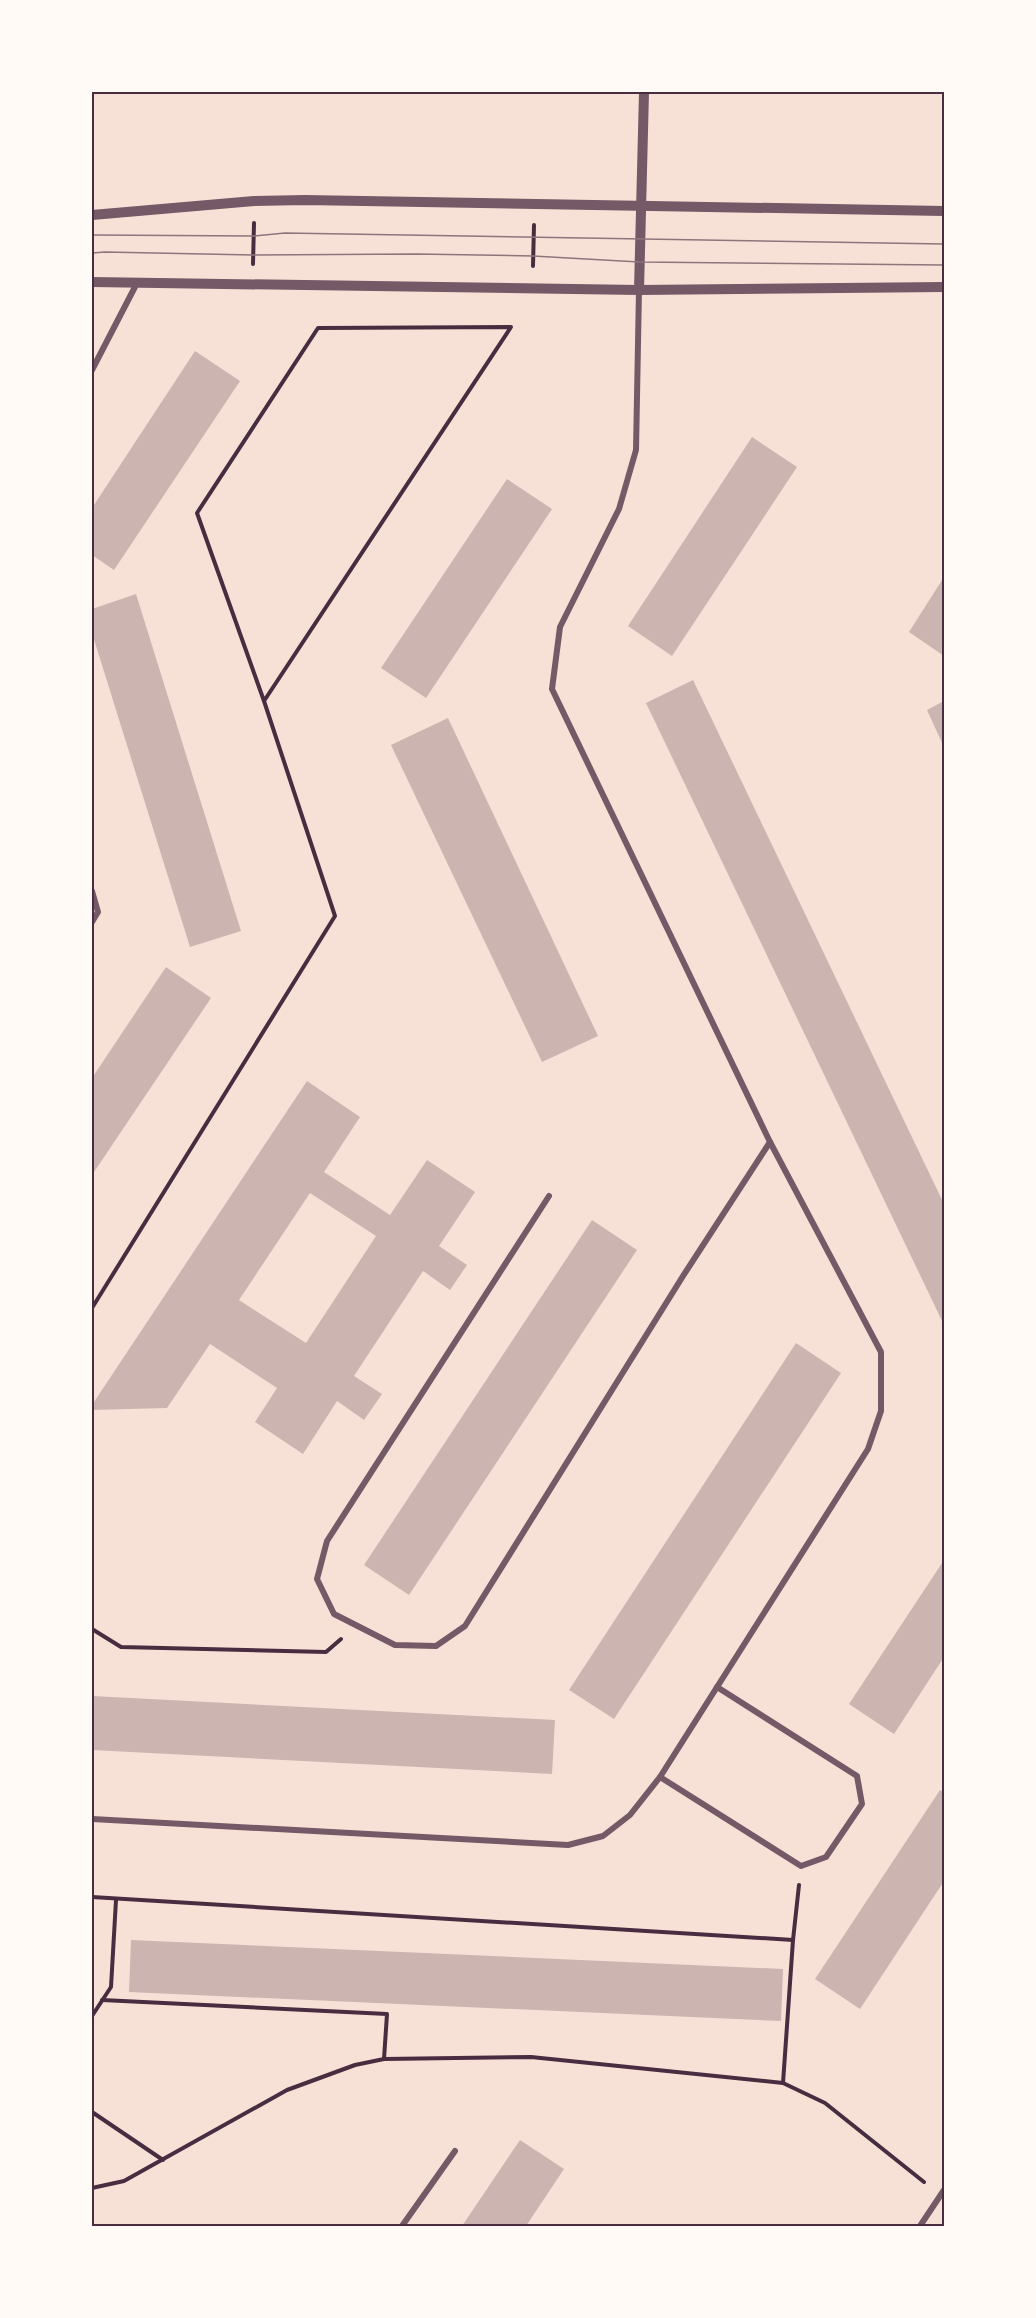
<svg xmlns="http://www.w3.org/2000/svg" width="1036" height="2318" viewBox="0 0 1036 2318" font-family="Spectral,serif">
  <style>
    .building { fill: #ccb4b1; fill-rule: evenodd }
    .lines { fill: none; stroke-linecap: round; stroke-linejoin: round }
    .path { stroke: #4a2c40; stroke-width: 4 }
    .minor { stroke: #755966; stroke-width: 6 }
    .tertiary { stroke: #755966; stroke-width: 10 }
    .tram { stroke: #8f747c; stroke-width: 1.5 }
    .neatline { fill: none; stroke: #4a2c40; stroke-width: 2 }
  </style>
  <rect width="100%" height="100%" fill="#f7e1d7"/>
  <g class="building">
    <path d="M195 351 240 381 114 570 92 555V508Z"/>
    <path d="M752 437 797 467 672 656 628 626Z"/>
    <path d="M507 479 552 509 426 698 381 668Z"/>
    <path d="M944 577V656L909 632Z"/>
    <path d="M136 594 241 931 190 947 92 633V609Z"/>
    <path d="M693 680 944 1204V1325L646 703Z"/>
    <path d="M944 701V747L927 710Z"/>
    <path d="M448 718 598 1036 542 1062 391 745Z"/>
    <path d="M166 967 211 998 92 1175V1078Z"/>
    <path d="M307 1081 360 1117 324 1172 390 1215 427 1160 475 1192 439 1246 467 1265 450 1290 423 1271 354 1376 382 1394 364 1420 337 1401 303 1454 255 1422 277 1388 210 1344 167 1408 92 1410V1405ZM310 1193 376 1236 306 1343 239 1300Z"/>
    <path d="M592 1220 637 1250 409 1595 364 1565Z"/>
    <path d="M796 1343 841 1373 614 1719 569 1690Z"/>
    <path d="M944 1560V1657L894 1734 849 1704Z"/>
    <path d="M92 1696 555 1720 552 1774 92 1750Z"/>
    <path d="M940 1790 944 1793V1881L860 2009 815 1979Z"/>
    <path d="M131 1940 783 1969 781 2021 129 1992Z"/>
    <path d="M520 2140 564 2169 526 2226H462Z"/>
  </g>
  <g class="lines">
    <g class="path">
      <path d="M253 264 254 223"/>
      <path d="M533 266 534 225"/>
      <path d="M92 1308 335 916 264 701 197 513 318 328 511 327 264 701"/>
      <path d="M92 1629 121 1647 326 1652 341 1639"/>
      <path d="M92 1897 793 1940"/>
      <path d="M102 2000 387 2014 384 2059"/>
      <path d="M92 2016 111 1987 116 1900"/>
      <path d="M783 2083 793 1940 799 1885"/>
      <path d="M92 2112 163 2160"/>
      <path d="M92 2188 124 2181 287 2090 355 2065 384 2059 531 2057 783 2083 825 2103 924 2182"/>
    </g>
    <g class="minor">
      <path d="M92 370 137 283"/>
      <path d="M92 891 98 912 92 922"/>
      <path d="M549 1196 327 1541 317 1579 334 1614 395 1645 436 1646 465 1626 683 1276 770 1142"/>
      <path d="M660 1777 801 1866 826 1857 862 1804 857 1776 717 1687"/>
      <path d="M92 1819 568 1845 603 1836 630 1815 660 1777 868 1449 881 1411V1352L770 1142 552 689 560 627 619 509 636 450 639 290"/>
      <path d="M402 2226 455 2151"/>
      <path d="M920 2226 944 2190"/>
    </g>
    <g class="tertiary">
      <path d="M92 215 254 201 305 200 944 211"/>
      <path d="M92 282 639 290 944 287"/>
      <path d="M639 290 644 92"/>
    </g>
    <g class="tram">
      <path d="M92 235 253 236 285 233 944 244"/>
      <path d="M92 253 105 252 253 255 416 254 533 256 639 262 944 265"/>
    </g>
  </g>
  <rect width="1036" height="2318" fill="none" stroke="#fffaf5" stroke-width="186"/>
  <rect x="93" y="93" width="850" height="2132" class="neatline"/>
</svg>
